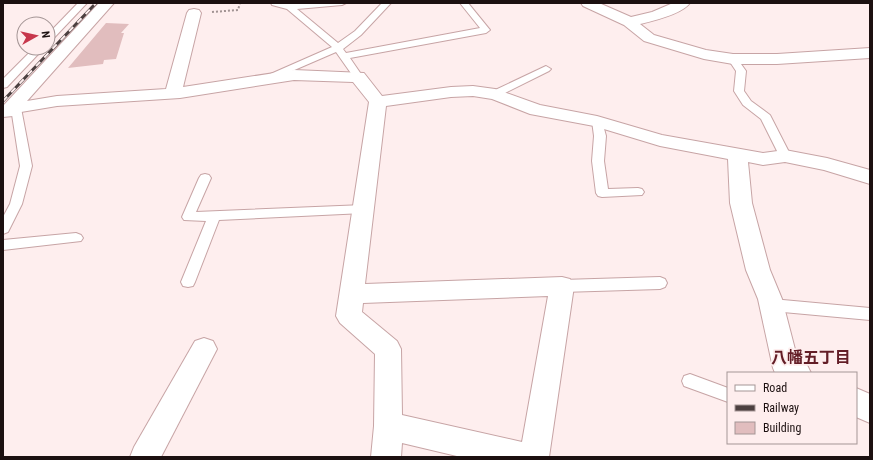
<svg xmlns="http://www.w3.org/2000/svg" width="873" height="460" viewBox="0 0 873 460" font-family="'Roboto Condensed','Noto Sans JP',sans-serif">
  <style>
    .building { fill: #e1bdbe }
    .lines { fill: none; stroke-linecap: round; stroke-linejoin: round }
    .service-casing { stroke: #c7a4a5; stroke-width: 2 }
    .minor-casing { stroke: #c7a4a5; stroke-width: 2 }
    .path { stroke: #a19393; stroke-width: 2; stroke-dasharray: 2 2; stroke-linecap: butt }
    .service { fill: #fff; fill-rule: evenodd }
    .minor { fill: #fff; fill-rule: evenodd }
    .rail-casing { stroke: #4c4040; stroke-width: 3 }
    .rail { stroke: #feeeee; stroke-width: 2; stroke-dasharray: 6; stroke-linecap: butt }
    .labels { text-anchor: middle; stroke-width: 3.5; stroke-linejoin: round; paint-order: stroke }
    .near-neighbourhood-label { font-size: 16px; font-weight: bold; fill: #631d26; stroke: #feeeee }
  </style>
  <rect width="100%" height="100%" fill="#feeeee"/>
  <path class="building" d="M106 23 129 24 121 33H124L116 59 104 60 103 64 68 68Z"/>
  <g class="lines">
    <defs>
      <g id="service">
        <path d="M78 3H87L51 41 48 42V34Z"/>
        <path d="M271 3 290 4 346 3 342 5 297 9 338 43 355 31 382 3H391L361 35 343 49 346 53 480 28 460 3H468L490 30 486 33 350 58 363 77 358 80 355 79 336 52 269 81 266 80 264 78 266 76 332 47 287 9 272 5Z"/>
        <path d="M34 48H44L7 87 3 88V79Z"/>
        <path d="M733 56 736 57 746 71 744 91 751 101 770 115 791 156 789 159H781L761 119 743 105 734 91 736 71 728 59Z"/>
        <path d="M546 66 551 69 549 71 499 96 495 97 490 94 491 92Z"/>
        <path d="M16 105 21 108 32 166 22 204 8 232 3 234V217L10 204 20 166 11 108Z"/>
        <path d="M597 118 602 121 606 136 604 161 608 189 638 188 642 189 644 192 642 195 602 197 598 196 596 193 592 161 594 136 592 121Z"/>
        <path d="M205 174 209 175 211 178 196 212 364 205 368 206 370 209 368 212 364 213 219 220 195 282 193 286 188 287 183 286 181 282 206 221 184 220 182 217 199 178 201 175Z"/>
        <path d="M76 233 81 235 83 238 81 241 3 250V240Z"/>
        <path d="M660 277 665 279 667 283 665 287 660 289 562 292 557 290 555 286 557 282 562 280Z"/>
        <path d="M772 299 870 308V320L772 311 767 309 765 305 767 301Z"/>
        <path d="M690 374 728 388V402L684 386 682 381 684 376Z"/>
      </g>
      <g id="minor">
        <path d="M99 3H114L27 101 57 96 166 89 187 13 189 10 194 9 199 10 201 13 183 87 294 70 364 73 382 96 451 87 473 86 495 89 540 105 597 116 662 135 763 153 785 150 827 158 870 170V184L824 170 785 162 763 165 748 162 752 203 770 270 782 299 798 361 807 365 811 373H775L773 368 758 299 746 270 730 203 728 159 660 146 594 126 530 114 492 99 473 96 451 97 386 106 365 284 562 277 570 279 574 286 549 457H461L402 443 401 457H371L374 426 375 354 340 323 336 316 369 102 353 82 294 80 180 98 57 106 15 113 13 116 3 117V106ZM548 296 522 442 402 415 401 349 397 341 362 312 363 303Z"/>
        <path d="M581 3H599L631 17 652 12 673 3H690C682 14 653 21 640 24L654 35 706 50 733 54H777L870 48V58L777 64H733L704 59 644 41 624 25 583 6Z"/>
        <path d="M204 338 213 341 217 349 161 457H130L134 447 195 341Z"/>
        <path d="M856 388 870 394V423L856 417Z"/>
      </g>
    </defs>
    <use href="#service" class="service-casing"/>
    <use href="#minor" class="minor-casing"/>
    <path class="path" d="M212 12 238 10 240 3"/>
    <use href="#service" class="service"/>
    <use href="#minor" class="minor"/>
    <defs>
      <path id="rail" d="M3 101 96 3"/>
    </defs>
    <use href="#rail" class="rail-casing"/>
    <use href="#rail" class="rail"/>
  </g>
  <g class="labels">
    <g class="near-neighbourhood-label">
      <text x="811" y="363">八幡五丁目</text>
    </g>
  </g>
  <rect width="873" height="460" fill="none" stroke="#1c1010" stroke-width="8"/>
  <rect x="727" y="372" width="130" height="72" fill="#feeeee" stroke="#a49595"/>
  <rect x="735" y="385" width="20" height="6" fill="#ffffff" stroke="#a49595"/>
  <text x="763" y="392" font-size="12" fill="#1c1010">Road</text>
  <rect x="735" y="405" width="20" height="6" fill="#4c4040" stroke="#a49595"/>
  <text x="763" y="412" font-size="12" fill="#1c1010">Railway</text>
  <rect x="735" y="422" width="20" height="12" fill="#e1bdbe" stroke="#a49595"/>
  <text x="763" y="432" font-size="12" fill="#1c1010">Building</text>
  <g transform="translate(36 36) rotate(82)"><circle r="19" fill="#feeeee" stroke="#a49595"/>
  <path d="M0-3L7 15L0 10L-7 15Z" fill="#c7374c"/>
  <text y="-6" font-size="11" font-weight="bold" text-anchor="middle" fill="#1c1010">N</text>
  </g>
</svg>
